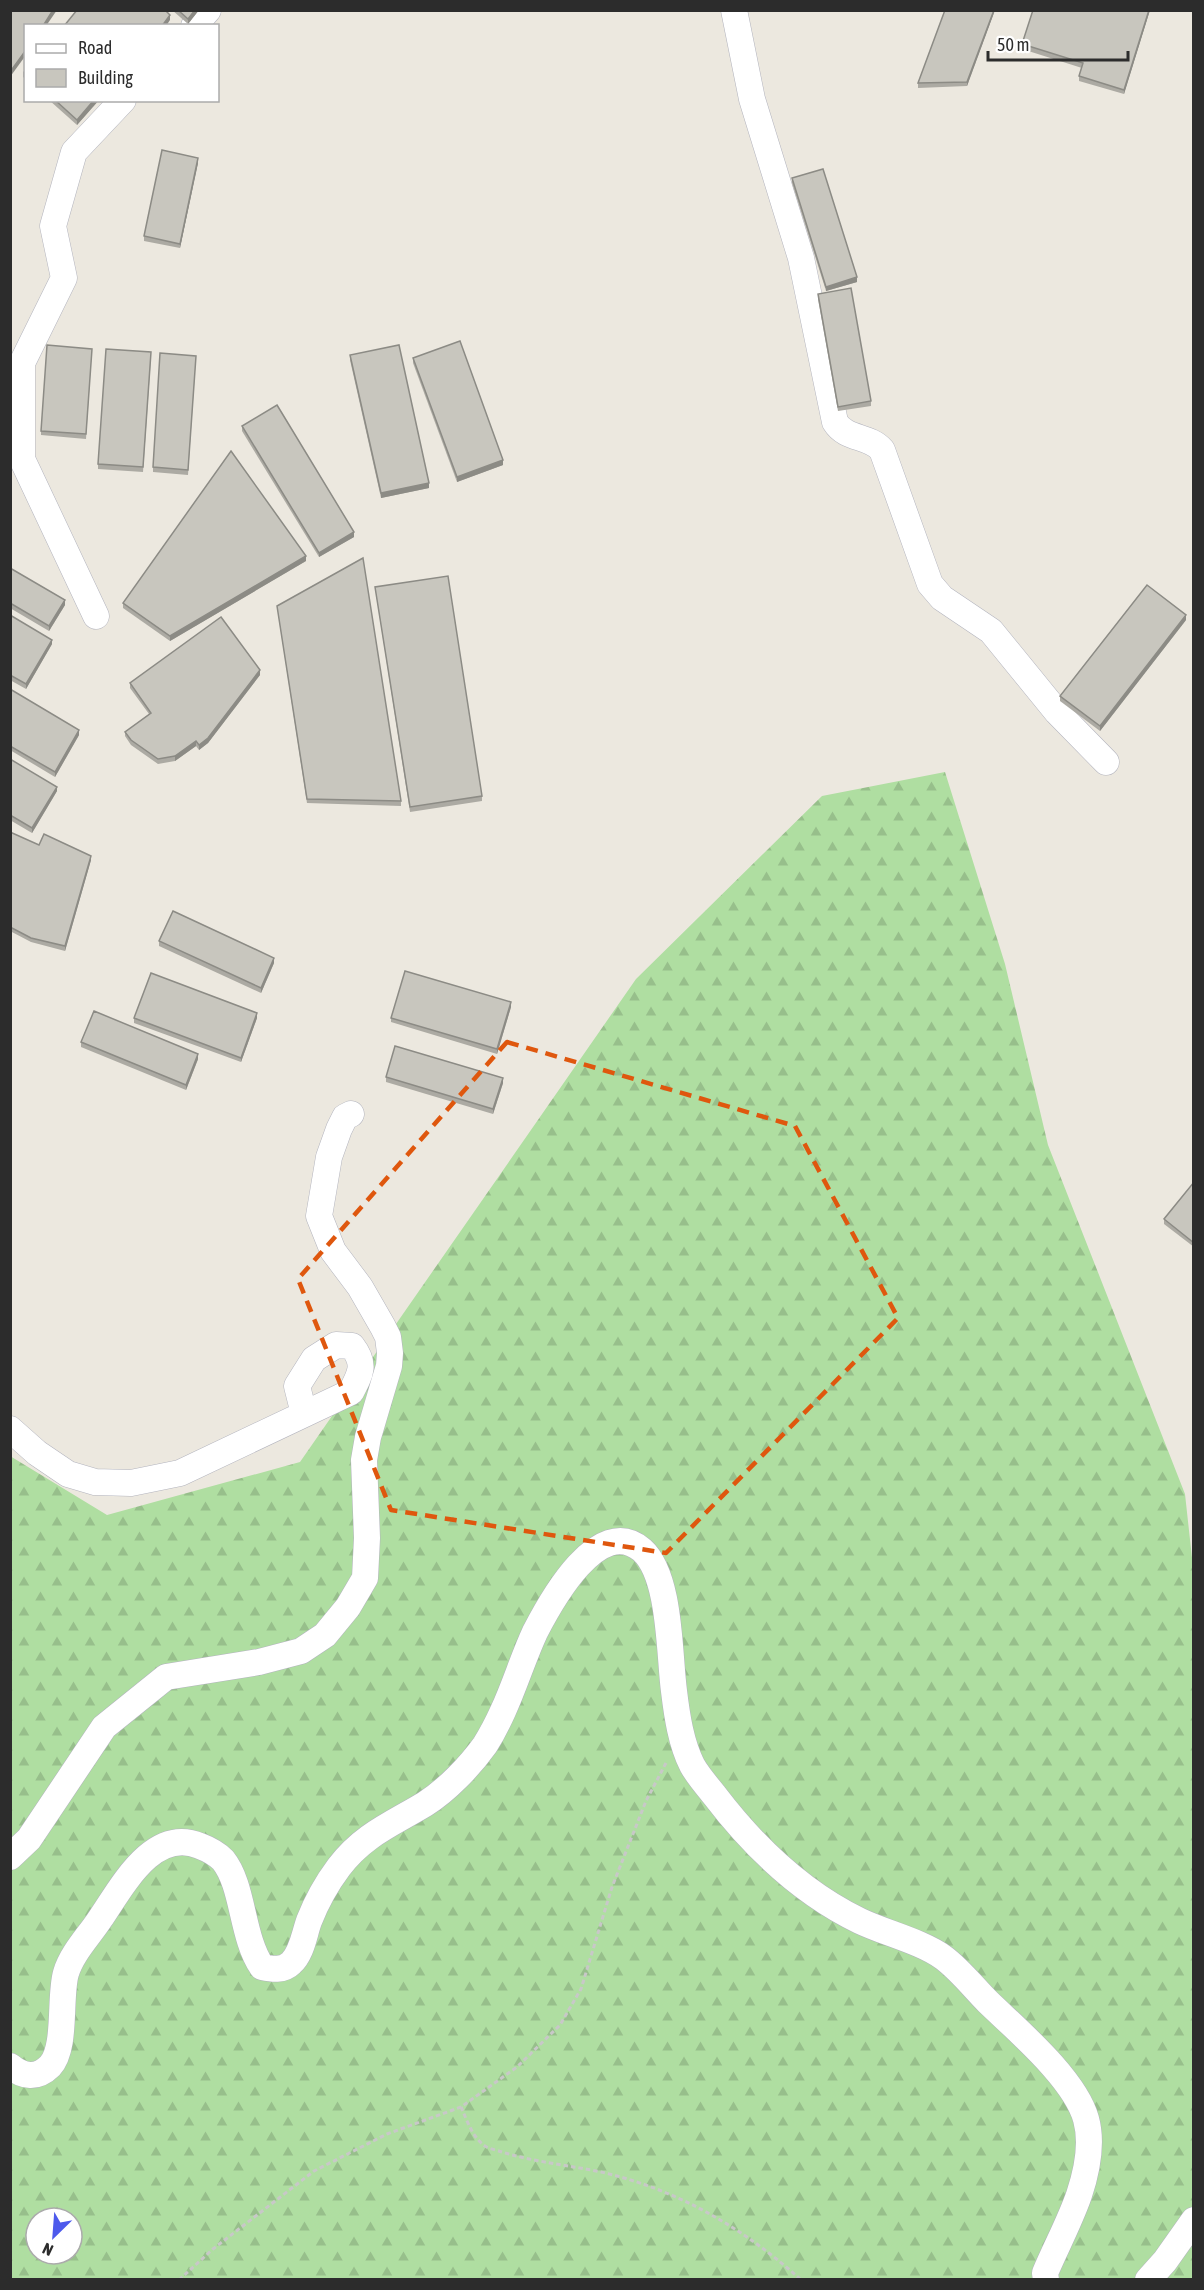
<svg xmlns="http://www.w3.org/2000/svg" width="1204" height="2290" viewBox="0 0 1204 2290" font-family="'Asap Condensed',sans-serif">
  <style>
    .forest { fill: url(#forest-firs); fill-rule: evenodd }
    .lines { fill: none; stroke-linecap: round; stroke-linejoin: round }
    .minor-casing { stroke: #b3b4be; stroke-width: 27 }
    .path { stroke: #c8c8c8; stroke-width: 3; stroke-dasharray: 4.5 3; stroke-linecap: butt }
    .minor { stroke: #fff; stroke-width: 26 }
    .wall { fill: #acaaa3 }
    .shaded-wall { fill: #8c8b85 }
    .building { fill: #c8c6be; stroke: #8c8b85; stroke-width: 1.5 }
    .marked { fill: none; stroke: #df570e; stroke-width: 4.5; stroke-dasharray: 12 8; stroke-linejoin: round }
  </style>
  <defs>
    <pattern id="forest-firs" width="22" height="20" patternUnits="userSpaceOnUse" patternTransform="scale(1.5)"><rect width="22" height="20" fill="#afdea1"/><path d="M5 1l3.5 6h-7zM16 11l3.5 6h-7z" fill="#97bf8b"/></pattern>
  </defs>
  <rect width="100%" height="100%" fill="#ece8df"/>
  <path class="forest" d="M945 772 1005 964 1048 1145 1185 1494 1194 1576 1193 2279H11L10 1456 107 1515 300 1462 636 979 822 796ZM36 2218H72V2254H36Z"/>
  <g class="lines">
    <defs>
      <g id="minor">
        <path d="M734 10 752 99 801 258 835 422C846 440 869 435 882 450L930 584 942 598 991 631 1057 712 1106 762"/>
        <path d="M194 26 208 10"/>
        <path d="M96 616 22 459V363L64 278 53 226 74 152 123 100"/>
        <path d="M10 1429 37 1453 68 1474 95 1482 131 1483 180 1473 351 1392C361 1373 366 1364 352 1346L336 1345 314 1359 297 1386 304 1414"/>
        <path d="M10 1857 29 1839 104 1727 166 1677 259 1662 301 1651 325 1635 348 1607 365 1578 367 1538 364 1460 368 1437 389 1366 390 1353 388 1337 383 1327 360 1287 333 1251 319 1216 329 1157 339 1129 345 1117 351 1114"/>
        <path d="M10 2066C23 2077 37 2079 50 2066 67 2048 59 1996 66 1973 72 1953 89 1936 100 1919 122 1887 153 1826 200 1846 208 1849 217 1854 223 1860 244 1886 241 1936 262 1967 272 1969 283 1971 291 1963 302 1953 304 1935 309 1921 316 1903 327 1883 339 1867 363 1835 392 1824 425 1804 447 1790 470 1766 485 1745 492 1734 498 1722 503 1711 515 1685 523 1658 535 1632 551 1601 599 1513 642 1550 671 1576 669 1654 674 1691 677 1716 681 1743 692 1765 698 1776 708 1787 715 1796 754 1847 802 1893 860 1921 885 1933 923 1942 944 1958 960 1970 974 1988 988 2002 1018 2031 1075 2079 1086 2119 1093 2144 1087 2171 1079 2195 1070 2221 1056 2247 1045 2273L1046 2280"/>
        <path d="M1148 2280 1165 2261 1194 2220"/>
      </g>
    </defs>
    <use href="#minor" class="minor-casing"/>
    <g class="path">
      <path d="M461 2107C467 2120 472 2137 485 2146 489 2149 497 2150 502 2152 534 2162 568 2165 601 2172 676 2189 744 2228 801 2280"/>
      <path d="M179 2280 213 2249 314 2171 387 2134 461 2107 517 2067 560 2025 581 1989 612 1887 646 1801 666 1763"/>
    </g>
    <use href="#minor" class="minor"/>
  </g>
  <g class="wall">
    <path d="M172 10H199L188 24Z"/>
    <path d="M995 10 967 86 918 88V83Z"/>
    <path d="M1033 10H1150L1124 94 1079 81V76L1082 68 1022 49V44Z"/>
    <path d="M26 69V79L23 77V72Z"/>
    <path d="M49 100H99L77 125Z"/>
    <path d="M198 163 180 248 144 241V236Z"/>
    <path d="M792 178 857 282 826 291 792 183Z"/>
    <path d="M818 294 871 401V406L838 411 818 299Z"/>
    <path d="M92 349 86 439 41 435V431Z"/>
    <path d="M350 355 429 488 381 498 350 360Z"/>
    <path d="M196 356 188 475 153 472V467Z"/>
    <path d="M151 357 143 472 98 469V464Z"/>
    <path d="M413 358 503 465 457 482 413 363Z"/>
    <path d="M242 426 354 537 319 557 242 431Z"/>
    <path d="M306 561 170 641 123 608V603Z"/>
    <path d="M10 568 65 605 49 631 10 608Z"/>
    <path d="M375 587 482 796V801L410 812Z"/>
    <path d="M277 606 401 801V806L307 803Z"/>
    <path d="M10 615 52 644 26 689 10 680Z"/>
    <path d="M1186 620 1100 731 1060 701V696Z"/>
    <path d="M260 675 208 743 199 750 196 746 175 761 158 764 131 745 125 736V732L149 714 130 688V683Z"/>
    <path d="M10 689 79 735 55 777 10 750Z"/>
    <path d="M10 759 57 791 32 833 10 820Z"/>
    <path d="M10 832 39 845 91 860 65 951 31 942 10 931Z"/>
    <path d="M159 941 274 963 261 993 159 946Z"/>
    <path d="M511 1007 497 1054 391 1022V1018Z"/>
    <path d="M134 1018H257L241 1062 134 1023Z"/>
    <path d="M81 1042 198 1059 186 1090 81 1047Z"/>
    <path d="M386 1077 503 1083 493 1114 386 1082Z"/>
    <path d="M1194 1182V1247L1164 1224V1219Z"/>
  </g>
  <g class="shaded-wall">
    <path d="M53 10H57L46 26H43Z"/>
    <path d="M195 10H199L188 24V19Z"/>
    <path d="M994 10H995L967 86V82Z"/>
    <path d="M1149 10H1150L1124 94V90Z"/>
    <path d="M170 15V20L166 26H162Z"/>
    <path d="M26 50V55L10 77V72Z"/>
    <path d="M94 100H99L77 125V120Z"/>
    <path d="M198 158V163L180 248V244Z"/>
    <path d="M857 277V282L826 291V287Z"/>
    <path d="M503 460V465L457 482V477Z"/>
    <path d="M429 483V488L381 498V493Z"/>
    <path d="M354 532V537L319 557V553Z"/>
    <path d="M306 556V561L170 641V636Z"/>
    <path d="M65 600V605L49 631V626Z"/>
    <path d="M1186 615V620L1100 731V726Z"/>
    <path d="M52 640V644L26 689V684Z"/>
    <path d="M260 670V675L208 743 199 750V745Z"/>
    <path d="M79 730V735L55 777V772Z"/>
    <path d="M196 741V746L175 761V756Z"/>
    <path d="M57 787V791L32 833V828Z"/>
    <path d="M91 856V860L65 951V946Z"/>
    <path d="M274 958V963L261 993V988Z"/>
    <path d="M511 1002V1007L497 1054V1049Z"/>
    <path d="M257 1013V1018L241 1062V1058Z"/>
    <path d="M198 1054V1059L186 1090V1085Z"/>
    <path d="M503 1078V1083L493 1114V1109Z"/>
  </g>
  <g class="building">
    <path d="M10 10H53L43 26H26V50L10 72Z"/>
    <path d="M77 10H165L170 15 162 26H64Z"/>
    <path d="M178 10H195L188 19Z"/>
    <path d="M945 10H994L967 82 918 83Z"/>
    <path d="M1033 10H1149L1124 90 1079 76 1083 63 1022 44Z"/>
    <path d="M55 100H94L77 120Z"/>
    <path d="M162 150 198 158 180 244 144 236Z"/>
    <path d="M823 169 857 277 826 287 792 178Z"/>
    <path d="M851 288 871 401 838 407 818 294Z"/>
    <path d="M460 341 503 460 457 477 413 358Z"/>
    <path d="M47 345 92 349 86 434 41 431Z"/>
    <path d="M399 345 429 483 381 493 350 355Z"/>
    <path d="M106 349 151 352 143 467 98 464Z"/>
    <path d="M160 353 196 356 188 470 153 467Z"/>
    <path d="M277 405 354 532 319 553 242 426Z"/>
    <path d="M231 451 306 556 170 636 123 603Z"/>
    <path d="M363 558 401 801 307 799 277 606Z"/>
    <path d="M10 568 65 600 49 626 10 603Z"/>
    <path d="M448 576 482 796 410 807 375 587Z"/>
    <path d="M1147 585 1186 615 1100 726 1060 696Z"/>
    <path d="M10 615 52 640 26 684 10 675Z"/>
    <path d="M221 617 260 670 208 738 199 745 196 741 175 756 158 759 131 740 125 732 151 713 130 683Z"/>
    <path d="M10 689 79 730 55 772 10 746Z"/>
    <path d="M10 759 57 787 32 828 10 815Z"/>
    <path d="M10 832 39 845 44 834 91 856 65 946 31 938 10 927Z"/>
    <path d="M173 911 274 958 261 988 159 941Z"/>
    <path d="M405 971 511 1002 497 1049 391 1018Z"/>
    <path d="M151 973 257 1013 241 1058 134 1018Z"/>
    <path d="M94 1011 198 1054 186 1085 81 1042Z"/>
    <path d="M395 1046 503 1078 493 1109 386 1077Z"/>
    <path d="M1194 1182V1243L1164 1219Z"/>
  </g>
  <path class="marked" d="M507 1042 795 1126 898 1318 666 1553 391 1510 298 1279Z"/>
  <rect width="1204" height="2290" fill="none" stroke="#2c2c2c" stroke-width="24"/>
  <rect x="24" y="24" width="195" height="78" fill="#ffffff" stroke="#ababab" stroke-width="1.5"/>
  <rect x="36" y="44" width="30" height="9" fill="#ffffff" stroke="#ababab" stroke-width="1.5"/>
  <text x="78" y="54" font-size="18" fill="#2c2c2c">Road</text>
  <rect x="36" y="69" width="30" height="18" fill="#c8c6be" stroke="#ababab" stroke-width="1.5"/>
  <text x="78" y="84" font-size="18" fill="#2c2c2c">Building</text>
  <g transform="translate(54 2236) rotate(205)"><circle r="28" fill="#ffffff" stroke="#ababab" stroke-width="1.5"/>
  <path d="M0-4.5L10 22L0 15L-10 22Z" fill="#4d5aec"/>
  <text y="-9" font-size="16" font-weight="bold" text-anchor="middle" fill="#2c2c2c">N</text>
  </g>
  <path d="M988 51v9h140v-9" fill="none" stroke="#2c2c2c" stroke-width="3"/>
  <text x="997" y="51" font-size="18" fill="#2c2c2c" stroke="#ffffff" stroke-width="4.5" paint-order="stroke">50 m</text>
</svg>
